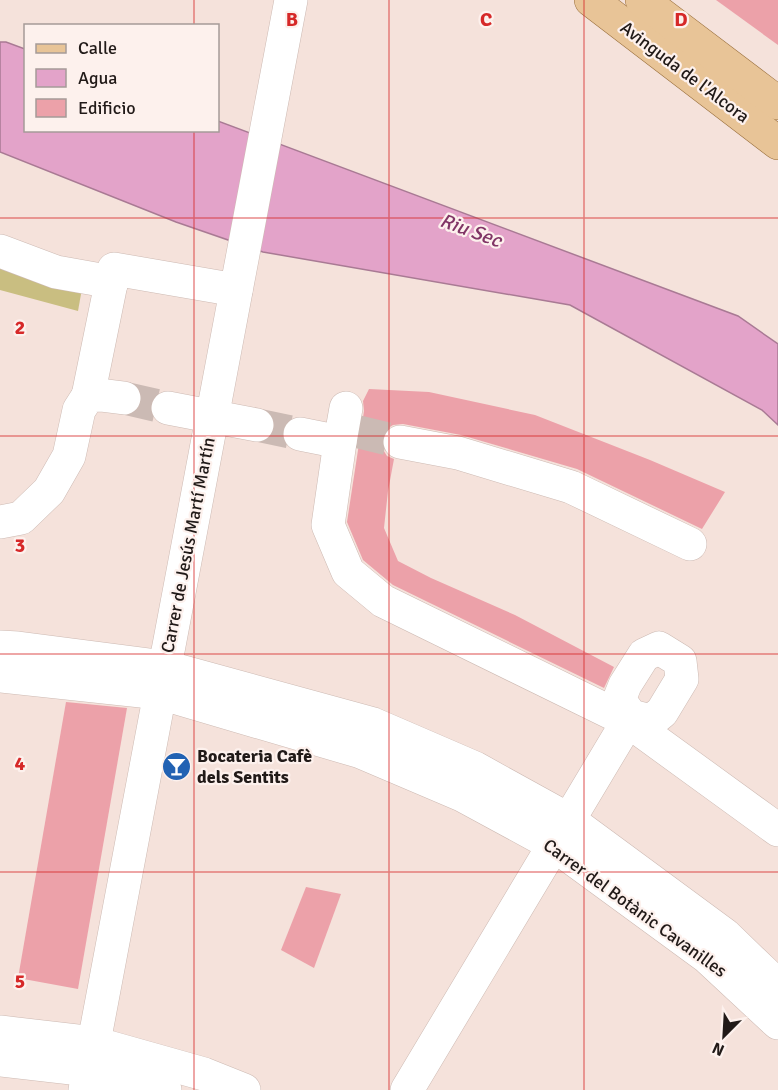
<svg xmlns="http://www.w3.org/2000/svg" width="778" height="1090" viewBox="0 0 778 1090" font-family="Signika,sans-serif">
  <style>
    .green { fill: #c9be81 }
    .water { fill: #e3a3c9; stroke: #a97a94; stroke-width: 1.5 }
    .building { fill: #eca1a9 }
    .lines { fill: none; stroke-linecap: round; stroke-linejoin: round }
    .minor-tunnel { stroke: #cbbab4; stroke-width: 33; stroke-dasharray: 33 16; stroke-linecap: butt }
    .minor-casing { stroke: #cdbab3; stroke-width: 34 }
    .major-casing { stroke: #996f3d; stroke-width: 34 }
    .minor { stroke: #fff; stroke-width: 33 }
    .major { stroke: #e8c497; stroke-width: 33 }
    .grid { fill: none; stroke: #d62828; stroke-width: 1.5; stroke-opacity: 0.55 }
    .labels { text-anchor: middle; stroke-width: 4.5; stroke-linejoin: round; paint-order: stroke }
    .street-label { font-size: 18px; fill: #211a18; stroke: #fdf1ed }
    .poi-label { font-size: 18px; font-weight: bold; fill: #211a18; stroke: #fdf1ed; text-anchor: start }
    .water-label { font-size: 20px; font-style: italic; fill: #813566; stroke: #fdf1ed }
    .grid-label { font-size: 20px; text-anchor: middle; font-weight: bold; fill: #d62828; stroke: #fdf1ed; stroke-width: 4.5; stroke-linejoin: round; paint-order: stroke }
  </style>
  <rect width="100%" height="100%" fill="#f5e2db"/>
  <path class="green" d="M0 236 86 266 78 311 0 290Z"/>
  <path class="water" d="M0 42H6L25 49 26 130H218V121L738 316 778 344V425L762 410 570 305 263 252 176 222 0 152Z"/>
  <g class="building">
    <path d="M716 0H778V45Z"/>
    <path d="M369 389 429 392 535 415 650 460 725 492 702 529 577 469 461 435 403 424 393 425 385 430 382 439V448L387 456 394 459 388 491 384 528 398 561 431 578 515 615 614 667 604 688 393 585 363 560 347 522 364 411 363 401Z"/>
    <path d="M66 702 127 708 78 989 18 978Z"/>
    <path d="M306 887 341 894 314 968 281 950Z"/>
  </g>
  <g class="lines">
    <g class="minor-tunnel">
      <path d="M124 398 168 408"/>
      <path d="M257 425 300 434"/>
      <path d="M355 431 400 442"/>
    </g>
    <defs>
      <g id="minor">
        <path d="M0 251 56 272 112 282"/>
        <path d="M88 396 114 269 236 290"/>
        <path d="M168 408 257 425"/>
        <path d="M346 408 340 442 328 525 348 572 383 601 628 721 778 830"/>
        <path d="M300 434 340 442"/>
        <path d="M400 442 458 453 571 487 690 544"/>
        <path d="M0 522 21 518 49 491 69 456 79 410 88 396 100 395 124 398"/>
        <path d="M0 647 18 648 165 667 373 724 475 768 569 820 725 935 778 986"/>
        <path d="M659 648 680 661 682 679 662 712 651 721 631 716 619 700 625 685 644 655Z"/>
        <path d="M0 676 160 693 361 752 462 795 554 845 707 957 778 1023"/>
        <path d="M0 1032 94 1043 204 1074 244 1090"/>
        <path d="M0 1060 89 1070 165 1090"/>
        <path d="M85 1090 291 0"/>
        <path d="M407 1090 631 716"/>
      </g>
      <g id="major">
        <path d="M591 0 778 143"/>
        <path d="M642 0 778 103"/>
      </g>
    </defs>
    <use href="#minor" class="minor-casing"/>
    <use href="#major" class="major-casing"/>
    <use href="#minor" class="minor"/>
    <use href="#major" class="major"/>
  </g>
  <path class="grid" d="M194 0V26M389 0V1090M584 0V1090M194 130V1090M0 218H778M0 436H778M0 654H778M0 872H778"/>
  <defs>
    <symbol id="bar-disc" viewBox="-11 -11 22 22"><circle r="9.5" fill="#2262b3" stroke="#fdf1ed"/><path d="M-6-5H6L.8 .8V4.5H3.5V6h-7V4.5H-.8V.8Z" fill="#fff"/></symbol>
  </defs>
  <g fill-rule="evenodd">
    <use href="#bar-disc" x="160" y="750" width="33" height="33"/>
  </g>
  <g class="labels">
    <g class="street-label">
      <text transform="translate(685 72) rotate(37)" y="6">Avinguda de l'Alcora</text>
      <text transform="translate(188 545) rotate(-79)" y="6">Carrer de Jesús Martí Martín</text>
      <text transform="translate(635 908) rotate(36)" y="6">Carrer del Botànic Cavanilles</text>
    </g>
    <g class="poi-label">
      <text x="197" y="762">Bocateria Cafè<tspan x="197" dy="21">dels Sentits</tspan></text>
    </g>
    <g class="water-label">
      <text transform="translate(471 230) rotate(20)" y="7">Riu Sec</text>
    </g>
  </g>
  <g class="grid-label">
    <text x="292" y="26">B</text>
    <text x="486" y="26">C</text>
    <text x="681" y="26">D</text>
    <text x="20" y="334">2</text>
    <text x="20" y="552">3</text>
    <text x="20" y="770">4</text>
    <text x="20" y="988">5</text>
  </g>
  <rect x="24" y="24" width="195" height="108" fill="#fdf1ed" stroke="#a59b98" stroke-width="1.5"/>
  <rect x="36" y="44" width="30" height="9" fill="#e8c497" stroke="#a59b98" stroke-width="1.5"/>
  <text x="78" y="54" font-size="18" fill="#211a18">Calle</text>
  <rect x="36" y="69" width="30" height="18" fill="#e3a3c9" stroke="#a59b98" stroke-width="1.5"/>
  <text x="78" y="84" font-size="18" fill="#211a18">Agua</text>
  <rect x="36" y="99" width="30" height="18" fill="#eca1a9" stroke="#a59b98" stroke-width="1.5"/>
  <text x="78" y="114" font-size="18" fill="#211a18">Edificio</text>
  <g transform="translate(724 1036) rotate(204)" stroke="#fdf1ed" stroke-width="4.5" paint-order="stroke">
  <path d="M0-4.5L10 22L0 15L-10 22Z" fill="#211a18"/>
  <text y="-9" font-size="16" font-weight="bold" text-anchor="middle" fill="#211a18">N</text>
  </g>
</svg>
